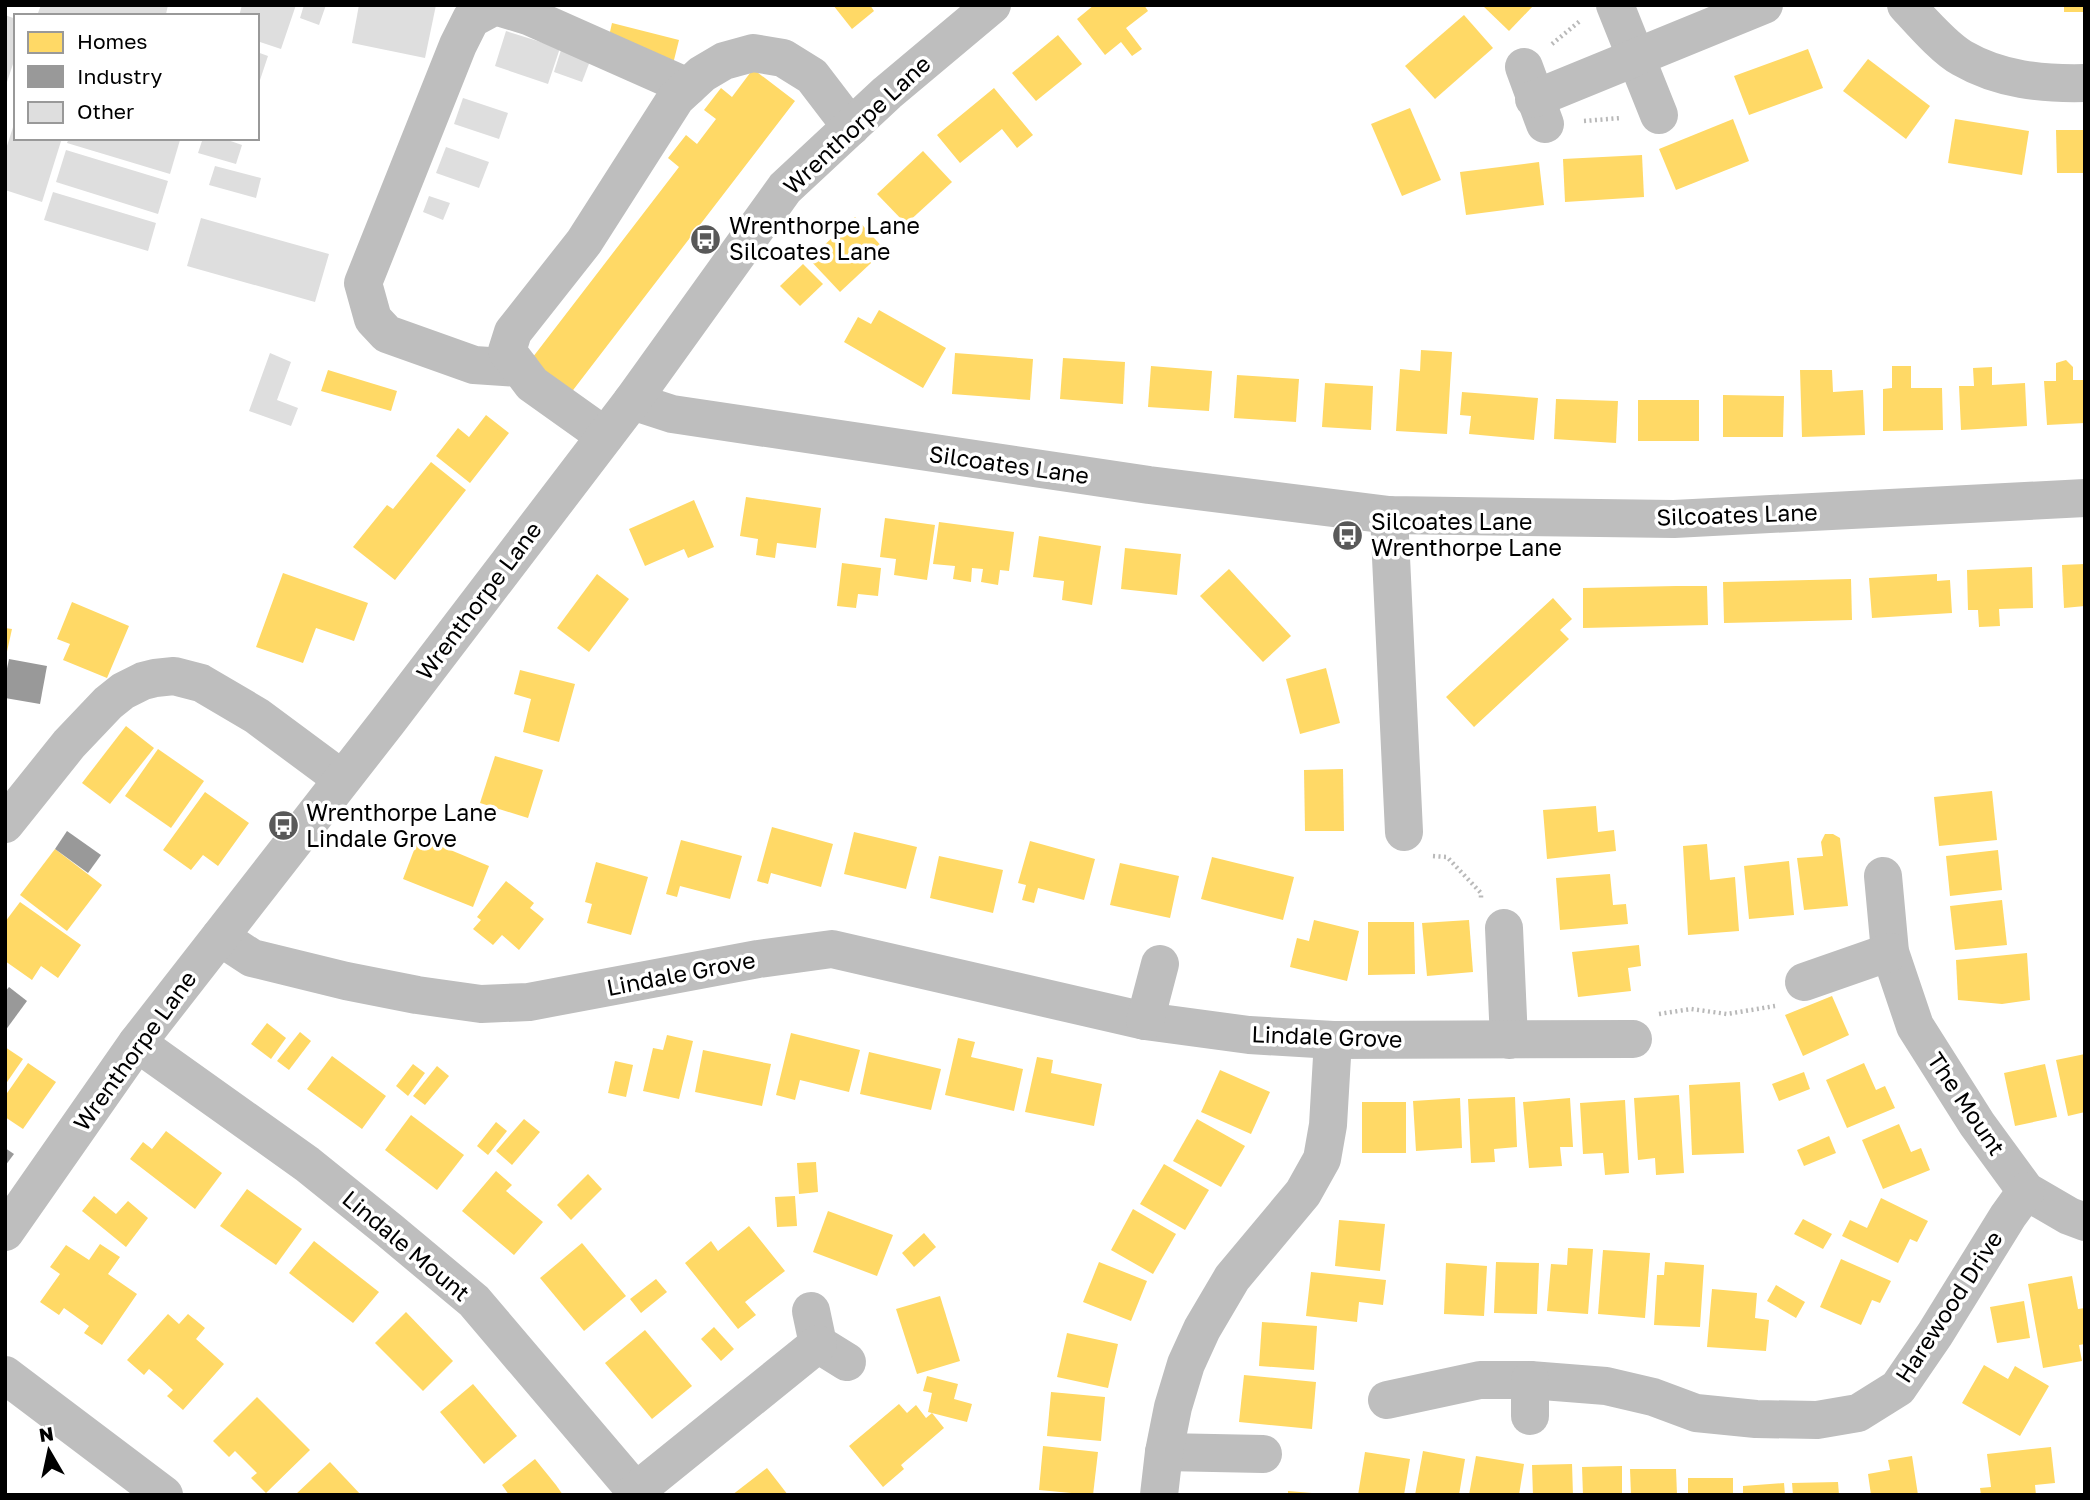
<svg xmlns="http://www.w3.org/2000/svg" width="2090" height="1500" viewBox="0 0 2090 1500" font-family="'Golos Text',sans-serif">
  <style>
    .homes { fill: #ffd966 }
    .industry { fill: #999 }
    .building { fill: #dedede }
    .lines { fill: none; stroke-linecap: round; stroke-linejoin: round }
    .path { stroke: #b9b9b9; stroke-width: 4.5; stroke-dasharray: 2 3.5; stroke-linecap: butt }
    .minor { stroke: #bebebe; stroke-width: 38 }
    .labels { text-anchor: middle; stroke-width: 7; stroke-linejoin: round; paint-order: stroke }
    .street-label { font-size: 23px; fill: #000; stroke: #fff }
    .poi-label { font-size: 23px; fill: #000; stroke: #fff; text-anchor: start }
  </style>
  <rect width="100%" height="100%" fill="#fff"/>
  <g class="homes">
    <path d="M833 5H870L874 11 852 29Z"/>
    <path d="M1094 5H1144L1148 11 1126 28 1142 49 1132 56 1121 42 1105 55 1077 19Z"/>
    <path d="M1482 5H1534L1509 31Z"/>
    <rect x="2064" y="5" width="21" height="7"/>
    <path d="M1464 15 1493 48 1435 99 1405 66Z"/>
    <path d="M612 23 679 40 671 72 607 45Z"/>
    <path d="M1058 35 1082 64 1036 101 1012 73Z"/>
    <path d="M1808 49 1823 88 1749 115 1734 76Z"/>
    <path d="M1868 59 1930 106 1906 139 1843 91Z"/>
    <path d="M753 69 795 101 567 398 526 366 679 167 668 158 686 135 697 144 716 119 704 110 721 88 732 97Z"/>
    <path d="M994 88 1033 135 1017 148 1002 129 960 163 937 135Z"/>
    <path d="M1410 108 1441 180 1402 196 1371 124Z"/>
    <path d="M1733 119 1749 161 1676 190 1659 149Z"/>
    <path d="M1955 119 2029 131 2022 175 1948 163Z"/>
    <path d="M2056 130H2085V173H2057Z"/>
    <path d="M923 151 952 182 906 224 877 194Z"/>
    <path d="M1642 155 1644 197 1565 202 1563 159Z"/>
    <path d="M1539 162 1544 205 1466 215 1460 172Z"/>
    <path d="M855 217 885 250 840 292 809 259Z"/>
    <path d="M803 264 823 284 800 306 780 286Z"/>
    <path d="M879 310 946 348 923 388 844 342 858 317 871 324Z"/>
    <path d="M1421 350 1452 352 1447 434 1396 431 1400 369 1420 371Z"/>
    <path d="M955 353 1033 359 1030 400 952 394Z"/>
    <path d="M1063 358 1125 362 1123 404 1060 399Z"/>
    <path d="M2066 360 2073 367V380H2085V423L2047 425 2044 381H2056V363Z"/>
    <path d="M1151 366 1212 371 1209 411 1148 407Z"/>
    <path d="M1892 366H1911V388H1942L1943 430 1883 431V389L1892 388Z"/>
    <path d="M1992 367V385L2025 383 2027 426 1961 430 1959 386H1974L1973 368Z"/>
    <path d="M328 370 397 391 391 411 321 391Z"/>
    <path d="M1800 370H1832L1833 392 1863 390 1865 435 1802 437Z"/>
    <path d="M1237 375 1299 379 1296 422 1234 418Z"/>
    <path d="M1325 383 1373 386 1371 430 1322 427Z"/>
    <path d="M1462 392 1538 398 1534 440 1469 434 1471 416 1460 415Z"/>
    <path d="M1723 395 1784 396 1783 437H1723Z"/>
    <path d="M1556 399 1618 401 1616 443 1554 439Z"/>
    <rect x="1638" y="400" width="61" height="41"/>
    <path d="M486 415 509 433 470 483 436 456 458 428 469 437Z"/>
    <path d="M431 462 466 490 395 580 353 547 387 505 393 509Z"/>
    <path d="M746 497 821 508 816 548 777 543 775 558 756 555 758 539 740 536Z"/>
    <path d="M694 500 714 547 688 558 684 549 645 566 629 529Z"/>
    <path d="M885 518 935 525 927 580 894 575 896 559 880 557Z"/>
    <path d="M939 522 1014 532 1009 571 1000 570 998 585 981 582 983 569 972 568 971 582 953 579 955 566 933 564Z"/>
    <path d="M1039 536 1101 546 1092 605 1062 600 1064 581 1033 577Z"/>
    <path d="M1125 548 1181 554 1177 595 1121 589Z"/>
    <path d="M842 563 881 568 878 596 858 594 856 608 837 606Z"/>
    <path d="M2085 564V606L2064 608 2062 565Z"/>
    <path d="M2032 567 2033 608 1999 609 2000 626 1979 627 1978 610H1968L1967 570Z"/>
    <path d="M1229 569 1291 636 1263 662 1200 596Z"/>
    <path d="M283 573 368 603 354 641 316 628 303 663 256 647Z"/>
    <path d="M597 574 629 599 589 652 557 628Z"/>
    <path d="M1937 574V581L1950 580 1952 613 1872 618 1869 578Z"/>
    <path d="M1851 579 1852 620 1724 623 1723 582Z"/>
    <path d="M1676 586H1707L1708 625 1583 628V588Z"/>
    <path d="M1553 598 1572 619 1560 630 1569 639 1474 727 1446 697Z"/>
    <path d="M72 602 129 626 107 678 63 660 70 644 57 639Z"/>
    <path d="M5 628 12 629 6 656H5Z"/>
    <path d="M1326 668 1340 723 1300 734 1286 679Z"/>
    <path d="M520 670 575 684 559 742 523 732 531 699 514 694Z"/>
    <path d="M126 726 154 748 110 804 82 783Z"/>
    <path d="M158 749 204 781 171 828 125 796Z"/>
    <path d="M495 756 543 770 528 818 480 803Z"/>
    <path d="M1343 769 1344 831H1305L1304 770Z"/>
    <path d="M1992 791 1997 840 1939 846 1934 797Z"/>
    <path d="M205 792 249 823 218 866 203 855 191 870 163 850Z"/>
    <path d="M1596 806 1598 832 1614 830 1616 851 1547 859 1543 810Z"/>
    <path d="M772 827 833 844 821 887 771 873 768 884 757 881Z"/>
    <path d="M854 832 917 847 906 889 844 874Z"/>
    <path d="M1825 834H1833L1840 838 1848 906 1804 910 1797 858 1823 856 1821 842Z"/>
    <path d="M419 837 489 866 473 907 403 879Z"/>
    <path d="M681 840 742 856 730 899 680 886 677 897 666 894Z"/>
    <path d="M1030 841 1095 859 1084 900 1038 888 1034 903 1022 900 1026 885 1018 883Z"/>
    <path d="M1707 844 1710 880 1735 877 1739 931 1688 935 1683 846Z"/>
    <path d="M55 849 102 885 67 931 20 895Z"/>
    <path d="M1998 850 2002 890 1950 896 1946 856Z"/>
    <path d="M939 856 1003 870 993 913 930 898Z"/>
    <path d="M1212 857 1294 877 1283 920 1201 899Z"/>
    <path d="M1789 861 1794 915 1749 919 1744 866Z"/>
    <path d="M596 862 648 877 631 935 587 923 592 904 585 902Z"/>
    <path d="M1120 863 1179 876 1170 918 1110 905Z"/>
    <path d="M1610 874 1613 905 1626 904 1628 924 1560 930 1556 878Z"/>
    <path d="M506 881 534 903 530 908 544 919 519 950 502 935 493 945 473 929 481 920 477 917Z"/>
    <path d="M2002 900 2007 945 1955 950 1950 906Z"/>
    <path d="M20 902 81 945 58 978 41 966 32 980 5 961V922Z"/>
    <path d="M1314 920 1359 931 1347 981 1290 967 1297 938 1309 941Z"/>
    <path d="M1469 920 1473 972 1427 976 1422 923Z"/>
    <path d="M1368 922H1414L1415 974 1368 975Z"/>
    <path d="M1639 945 1641 966 1628 968 1631 991 1578 997 1572 952Z"/>
    <path d="M2027 953 2030 1000 2002 1004 1958 1000 1956 960Z"/>
    <path d="M1832 996 1849 1035 1803 1056 1785 1015Z"/>
    <path d="M267 1023 286 1038 271 1059 251 1044Z"/>
    <path d="M300 1032 311 1041 289 1070 277 1061Z"/>
    <path d="M791 1033 860 1050 849 1092 800 1080 795 1100 776 1095Z"/>
    <path d="M667 1035 693 1041 679 1099 643 1091 653 1048 663 1050Z"/>
    <path d="M958 1038 975 1042 971 1057 1023 1069 1014 1111 945 1095Z"/>
    <path d="M5 1047 23 1059 5 1085Z"/>
    <path d="M703 1050 771 1064 762 1106 695 1092Z"/>
    <path d="M869 1052 941 1069 931 1110 860 1094Z"/>
    <path d="M2085 1054V1112L2068 1116 2056 1060Z"/>
    <path d="M332 1056 386 1096 362 1129 307 1089Z"/>
    <path d="M1037 1057 1053 1060 1051 1073 1102 1084 1094 1126 1025 1112Z"/>
    <path d="M615 1061 633 1065 626 1097 608 1093Z"/>
    <path d="M28 1063 56 1082 23 1129 5 1117V1096Z"/>
    <path d="M1864 1063 1876 1090 1885 1086 1895 1108 1847 1128 1826 1080Z"/>
    <path d="M413 1064 425 1073 408 1096 396 1086Z"/>
    <path d="M2045 1064 2057 1117 2015 1126 2004 1073Z"/>
    <path d="M437 1066 449 1076 425 1105 413 1096Z"/>
    <path d="M1220 1070 1270 1092 1251 1134 1201 1112Z"/>
    <path d="M1804 1072 1810 1089 1779 1101 1772 1084Z"/>
    <path d="M1740 1082 1744 1153 1692 1155 1689 1085Z"/>
    <path d="M1679 1095 1684 1173 1656 1175 1655 1158 1638 1160 1634 1098Z"/>
    <path d="M1515 1097 1517 1147 1494 1149 1495 1162 1471 1163 1468 1099Z"/>
    <path d="M1460 1098 1462 1148 1416 1151 1413 1101Z"/>
    <path d="M1570 1098 1573 1147H1560L1562 1166 1529 1168 1523 1102Z"/>
    <path d="M1625 1100 1629 1173 1605 1175 1603 1153 1583 1154 1580 1103Z"/>
    <rect x="1362" y="1102" width="44" height="51"/>
    <path d="M411 1115 464 1155 437 1190 385 1150Z"/>
    <path d="M524 1119 540 1132 512 1165 496 1151Z"/>
    <path d="M1197 1119 1245 1146 1221 1187 1173 1161Z"/>
    <path d="M496 1122 507 1131 488 1155 477 1146Z"/>
    <path d="M1899 1124 1911 1152 1921 1148 1930 1170 1883 1189 1862 1140Z"/>
    <path d="M166 1131 222 1173 195 1209 130 1159 143 1142 152 1149Z"/>
    <path d="M1829 1136 1836 1153 1804 1166 1797 1150Z"/>
    <path d="M816 1162 818 1192 799 1194 797 1163Z"/>
    <path d="M1164 1164 1209 1190 1185 1230 1140 1204Z"/>
    <path d="M496 1171 512 1185 506 1191 543 1222 514 1255 462 1211Z"/>
    <path d="M588 1174 602 1189 571 1220 557 1205Z"/>
    <path d="M247 1189 302 1229 276 1265 220 1226Z"/>
    <path d="M94 1196 116 1214 128 1201 148 1218 126 1247 82 1211Z"/>
    <path d="M795 1196 797 1226 777 1227 775 1197Z"/>
    <path d="M1881 1198 1928 1221 1917 1242 1910 1239 1898 1263 1842 1236 1850 1220 1867 1228Z"/>
    <path d="M1133 1209 1176 1234 1153 1274 1111 1250Z"/>
    <path d="M828 1211 893 1235 877 1276 813 1252Z"/>
    <path d="M1803 1219 1832 1234 1823 1249 1794 1234Z"/>
    <path d="M1339 1220 1385 1224 1380 1271 1335 1266Z"/>
    <path d="M749 1226 785 1271 745 1302 756 1315 738 1329 685 1263 711 1241 718 1251Z"/>
    <path d="M924 1233 936 1247 914 1267 902 1253Z"/>
    <path d="M314 1241 379 1292 353 1323 289 1273Z"/>
    <path d="M582 1243 626 1296 584 1331 540 1278Z"/>
    <path d="M100 1244 120 1257 108 1274 137 1294 102 1345 84 1333 89 1326 64 1308 59 1315 40 1302 60 1274 50 1267 66 1245 89 1260Z"/>
    <path d="M1568 1248 1593 1249 1588 1314 1547 1311 1551 1264 1567 1265Z"/>
    <path d="M1603 1250 1650 1253 1645 1318 1598 1314Z"/>
    <path d="M1841 1259 1891 1281 1880 1303 1872 1300 1861 1325 1820 1307Z"/>
    <path d="M1099 1262 1147 1281 1131 1321 1083 1302Z"/>
    <path d="M1496 1262 1539 1263 1537 1314 1494 1313Z"/>
    <path d="M1665 1262 1704 1265 1700 1327 1654 1325 1657 1275H1664Z"/>
    <path d="M1446 1263 1487 1266 1484 1316 1444 1314Z"/>
    <path d="M1311 1272 1386 1280 1383 1305 1359 1302 1357 1322 1306 1316Z"/>
    <path d="M2072 1276 2078 1309 2085 1308V1344L2079 1345 2082 1361 2043 1368 2028 1284Z"/>
    <path d="M656 1279 667 1292 641 1313 630 1299Z"/>
    <path d="M1776 1285 1805 1302 1796 1318 1767 1301Z"/>
    <path d="M1712 1289 1757 1293 1755 1318 1769 1320 1766 1351 1707 1347Z"/>
    <path d="M940 1296 960 1361 917 1374 896 1309Z"/>
    <path d="M2024 1301 2030 1338 1997 1343 1990 1307Z"/>
    <path d="M406 1312 453 1361 423 1391 375 1343Z"/>
    <path d="M168 1314 179 1324 188 1314 205 1328 196 1339 224 1364 183 1410 167 1396 173 1390 161 1379 149 1369 144 1375 127 1360Z"/>
    <path d="M1262 1322 1317 1326 1314 1370 1259 1366Z"/>
    <path d="M714 1327 734 1349 721 1361 701 1339Z"/>
    <path d="M645 1330 692 1386 652 1419 605 1363Z"/>
    <path d="M1067 1333 1118 1344 1108 1388 1057 1377Z"/>
    <path d="M1984 1365 2008 1379 2015 1366 2049 1386 2020 1436 1962 1403Z"/>
    <path d="M1244 1375 1316 1382 1312 1429 1239 1422Z"/>
    <path d="M927 1376 958 1384 954 1399 972 1404 967 1422 928 1412 932 1393 923 1391Z"/>
    <path d="M473 1384 517 1436 484 1464 440 1412Z"/>
    <path d="M1051 1392 1105 1397 1101 1441 1047 1436Z"/>
    <path d="M257 1397 310 1450 266 1493 251 1478 257 1473 235 1451 229 1457 213 1441Z"/>
    <path d="M899 1404 907 1413 916 1405 926 1418 932 1413 944 1428 901 1465 904 1469 883 1487 849 1446Z"/>
    <path d="M1043 1446 1098 1452 1093 1495 1039 1490Z"/>
    <path d="M2051 1447 2055 1483 2035 1485 2036 1495H1981L1980 1488 1991 1487 1987 1454Z"/>
    <path d="M1423 1451 1465 1459 1459 1495H1415Z"/>
    <path d="M1365 1452 1410 1459 1404 1495H1358Z"/>
    <path d="M1476 1456 1524 1464 1519 1495H1469Z"/>
    <path d="M1912 1456 1918 1495H1871L1868 1474 1890 1470 1888 1460Z"/>
    <path d="M535 1459 556 1485 563 1495H509L502 1485Z"/>
    <path d="M330 1462 361 1495H295Z"/>
    <path d="M1572 1464 1573 1495H1533L1532 1465Z"/>
    <path d="M1622 1466V1495H1583L1582 1467Z"/>
    <path d="M767 1468 788 1495H732Z"/>
    <path d="M1630 1469H1676L1677 1495H1631Z"/>
    <rect x="1688" y="1478" width="45" height="17"/>
    <path d="M1838 1482 1839 1495H1793L1792 1483Z"/>
    <path d="M1784 1483 1785 1495H1743V1486Z"/>
    <path d="M1288 1491 1312 1493V1495H1288Z"/>
  </g>
  <g class="industry">
    <path d="M9 659 47 666 40 704 5 698V678Z"/>
    <path d="M67 831 101 855 88 873 55 849Z"/>
    <path d="M9 987 27 1001 5 1031V992Z"/>
    <path d="M5 1148 14 1154 5 1166Z"/>
  </g>
  <g class="building">
    <path d="M41 5H168L166 14 171 15 48 16 38 13Z"/>
    <path d="M242 5H296L281 49 257 41V16H239Z"/>
    <path d="M304 5H326L319 25 300 18Z"/>
    <path d="M359 5H436L425 58 352 43Z"/>
    <path d="M5 15 16 19V55L6 85Z"/>
    <path d="M506 31 560 48 548 84 495 66Z"/>
    <path d="M561 50 590 61 582 82 554 72Z"/>
    <path d="M257 52 268 56 258 86H257Z"/>
    <path d="M463 98 508 113 499 139 454 124Z"/>
    <path d="M15 121 16 138H62L42 202 5 190V152Z"/>
    <path d="M69 138H174L180 140 170 174 67 143Z"/>
    <path d="M203 138H222L242 145 236 164 198 153Z"/>
    <path d="M446 147 489 162 479 188 436 173Z"/>
    <path d="M66 150 168 181 158 214 56 182Z"/>
    <path d="M215 166 261 178 256 198 209 185Z"/>
    <path d="M53 192 156 223 148 251 44 220Z"/>
    <path d="M429 196 450 203 443 220 423 212Z"/>
    <path d="M201 218 329 254 315 302 187 266Z"/>
    <path d="M270 353 291 362 277 400 298 408 291 426 249 411Z"/>
  </g>
  <g class="lines">
    <g class="path">
      <path d="M1552 44 1580 21"/>
      <path d="M1584 121 1621 118"/>
      <path d="M1433 856 1447 857 1481 893V898"/>
      <path d="M1659 1014 1691 1009 1727 1014 1775 1006"/>
    </g>
    <g class="minor">
      <path d="M1615 5 1659 115"/>
      <path d="M1906 5C1921 21 1944 48 1962 58 2000 80 2042 84 2085 83"/>
      <path d="M1524 67 1545 124"/>
      <path d="M1534 99 1764 5"/>
      <path d="M520 368 474 365 387 334 373 319 363 283 458 45 471 19 495 6 528 16 688 87"/>
      <path d="M632 401 672 414 1149 485 1389 515 1674 519 2085 498"/>
      <path d="M605 436 532 384 507 351 513 332 584 242 676 98 702 74 724 61 753 53 783 58 812 76 851 127"/>
      <path d="M1389 515 1404 832"/>
      <path d="M5 824 69 744 108 703 123 691 143 681 155 678 174 676 201 683 257 716 342 779"/>
      <path d="M1883 876 1890 952 1915 1026 1977 1124 2026 1191 2069 1216 2085 1222"/>
      <path d="M1504 928 1509 1040"/>
      <path d="M220 937 252 958 346 981 417 995 481 1004 529 1002 758 959 832 949 1145 1021 1249 1035 1333 1040 1633 1039"/>
      <path d="M1804 982 1890 952"/>
      <path d="M1145 1021 1160 964"/>
      <path d="M137 1043 307 1164 389 1230 474 1301 639 1495"/>
      <path d="M5 1232 137 1043 388 721 632 401 785 188 887 93 992 5"/>
      <path d="M811 1311 818 1344 847 1362"/>
      <path d="M5 1375 164 1495"/>
      <path d="M1387 1400 1480 1380H1530L1606 1386 1653 1397 1696 1413 1756 1419 1817 1420 1858 1413 1898 1388 1935 1334 2008 1216 2026 1191"/>
      <path d="M1530 1416V1380"/>
      <path d="M1164 1452 1263 1454"/>
      <path d="M636 1491 818 1344"/>
      <path d="M1159 1495 1164 1452 1173 1407 1186 1364 1202 1329 1232 1278 1303 1193 1322 1159 1328 1125 1333 1040"/>
    </g>
  </g>
  <defs>
    <symbol id="bus-disc" viewBox="-11 -11 22 22"><circle r="9.5" fill="#595959" stroke="#fff"/><path d="M-5-6H5V4H4V6H2V4H-2V6H-4V4H-5ZM-3.5-4V0h7V-4ZM-3.5 1.2v1.5H-2V1.2ZM2 1.2v1.5H3.5V1.2Z" fill="#fff"/></symbol>
  </defs>
  <g fill-rule="evenodd">
    <use href="#bus-disc" x="688" y="222" width="35" height="35"/>
    <use href="#bus-disc" x="1330" y="518" width="35" height="35"/>
    <use href="#bus-disc" x="266" y="808" width="35" height="35"/>
  </g>
  <g class="labels">
    <g class="street-label">
      <text transform="translate(857 125) rotate(-43)" y="8">Wrenthorpe Lane</text>
      <text transform="translate(1009 465) rotate(8)" y="8">Silcoates Lane</text>
      <text transform="translate(1737 515) rotate(-2)" y="8">Silcoates Lane</text>
      <text transform="translate(479 601) rotate(-53)" y="8">Wrenthorpe Lane</text>
      <text transform="translate(681 974) rotate(-11)" y="8">Lindale Grove</text>
      <text transform="translate(1327 1037) rotate(2)" y="8">Lindale Grove</text>
      <text transform="translate(135 1051) rotate(-54)" y="8">Wrenthorpe Lane</text>
      <text transform="translate(1966 1104) rotate(56)" y="8">The Mount</text>
      <text transform="translate(406 1246) rotate(40)" y="8">Lindale Mount</text>
      <text transform="translate(1949 1307) rotate(-57)" y="8">Harewood Drive</text>
    </g>
    <g class="poi-label">
      <text x="729" y="234">Wrenthorpe Lane<tspan x="729" dy="26">Silcoates Lane</tspan></text>
      <text x="1371" y="530">Silcoates Lane<tspan x="1371" dy="26">Wrenthorpe Lane</tspan></text>
      <text x="306" y="821">Wrenthorpe Lane<tspan x="306" dy="26">Lindale Grove</tspan></text>
    </g>
  </g>
  <rect width="2090" height="1500" fill="none" stroke="#000000" stroke-width="14"/>
  <rect x="14" y="14" width="245" height="126" fill="#ffffff" stroke="#999999" stroke-width="2"/>
  <rect x="28" y="32" width="35" height="21" fill="#ffd966" stroke="#999999" stroke-width="2"/>
  <text x="77" y="49" font-size="21" fill="#000000">Homes</text>
  <rect x="28" y="66" width="35" height="21" fill="#999999" stroke="#999999" stroke-width="2"/>
  <text x="77" y="84" font-size="21" fill="#000000">Industry</text>
  <rect x="28" y="102" width="35" height="21" fill="#dedede" stroke="#999999" stroke-width="2"/>
  <text x="77" y="119" font-size="21" fill="#000000">Other</text>
  <g transform="translate(49 1451) rotate(351)" stroke="#ffffff" stroke-width="5" paint-order="stroke">
  <path d="M0-5L12 26L0 18L-12 26Z" fill="#000000"/>
  <text y="-10" font-size="19" font-weight="bold" text-anchor="middle" fill="#000000">N</text>
  </g>
</svg>
